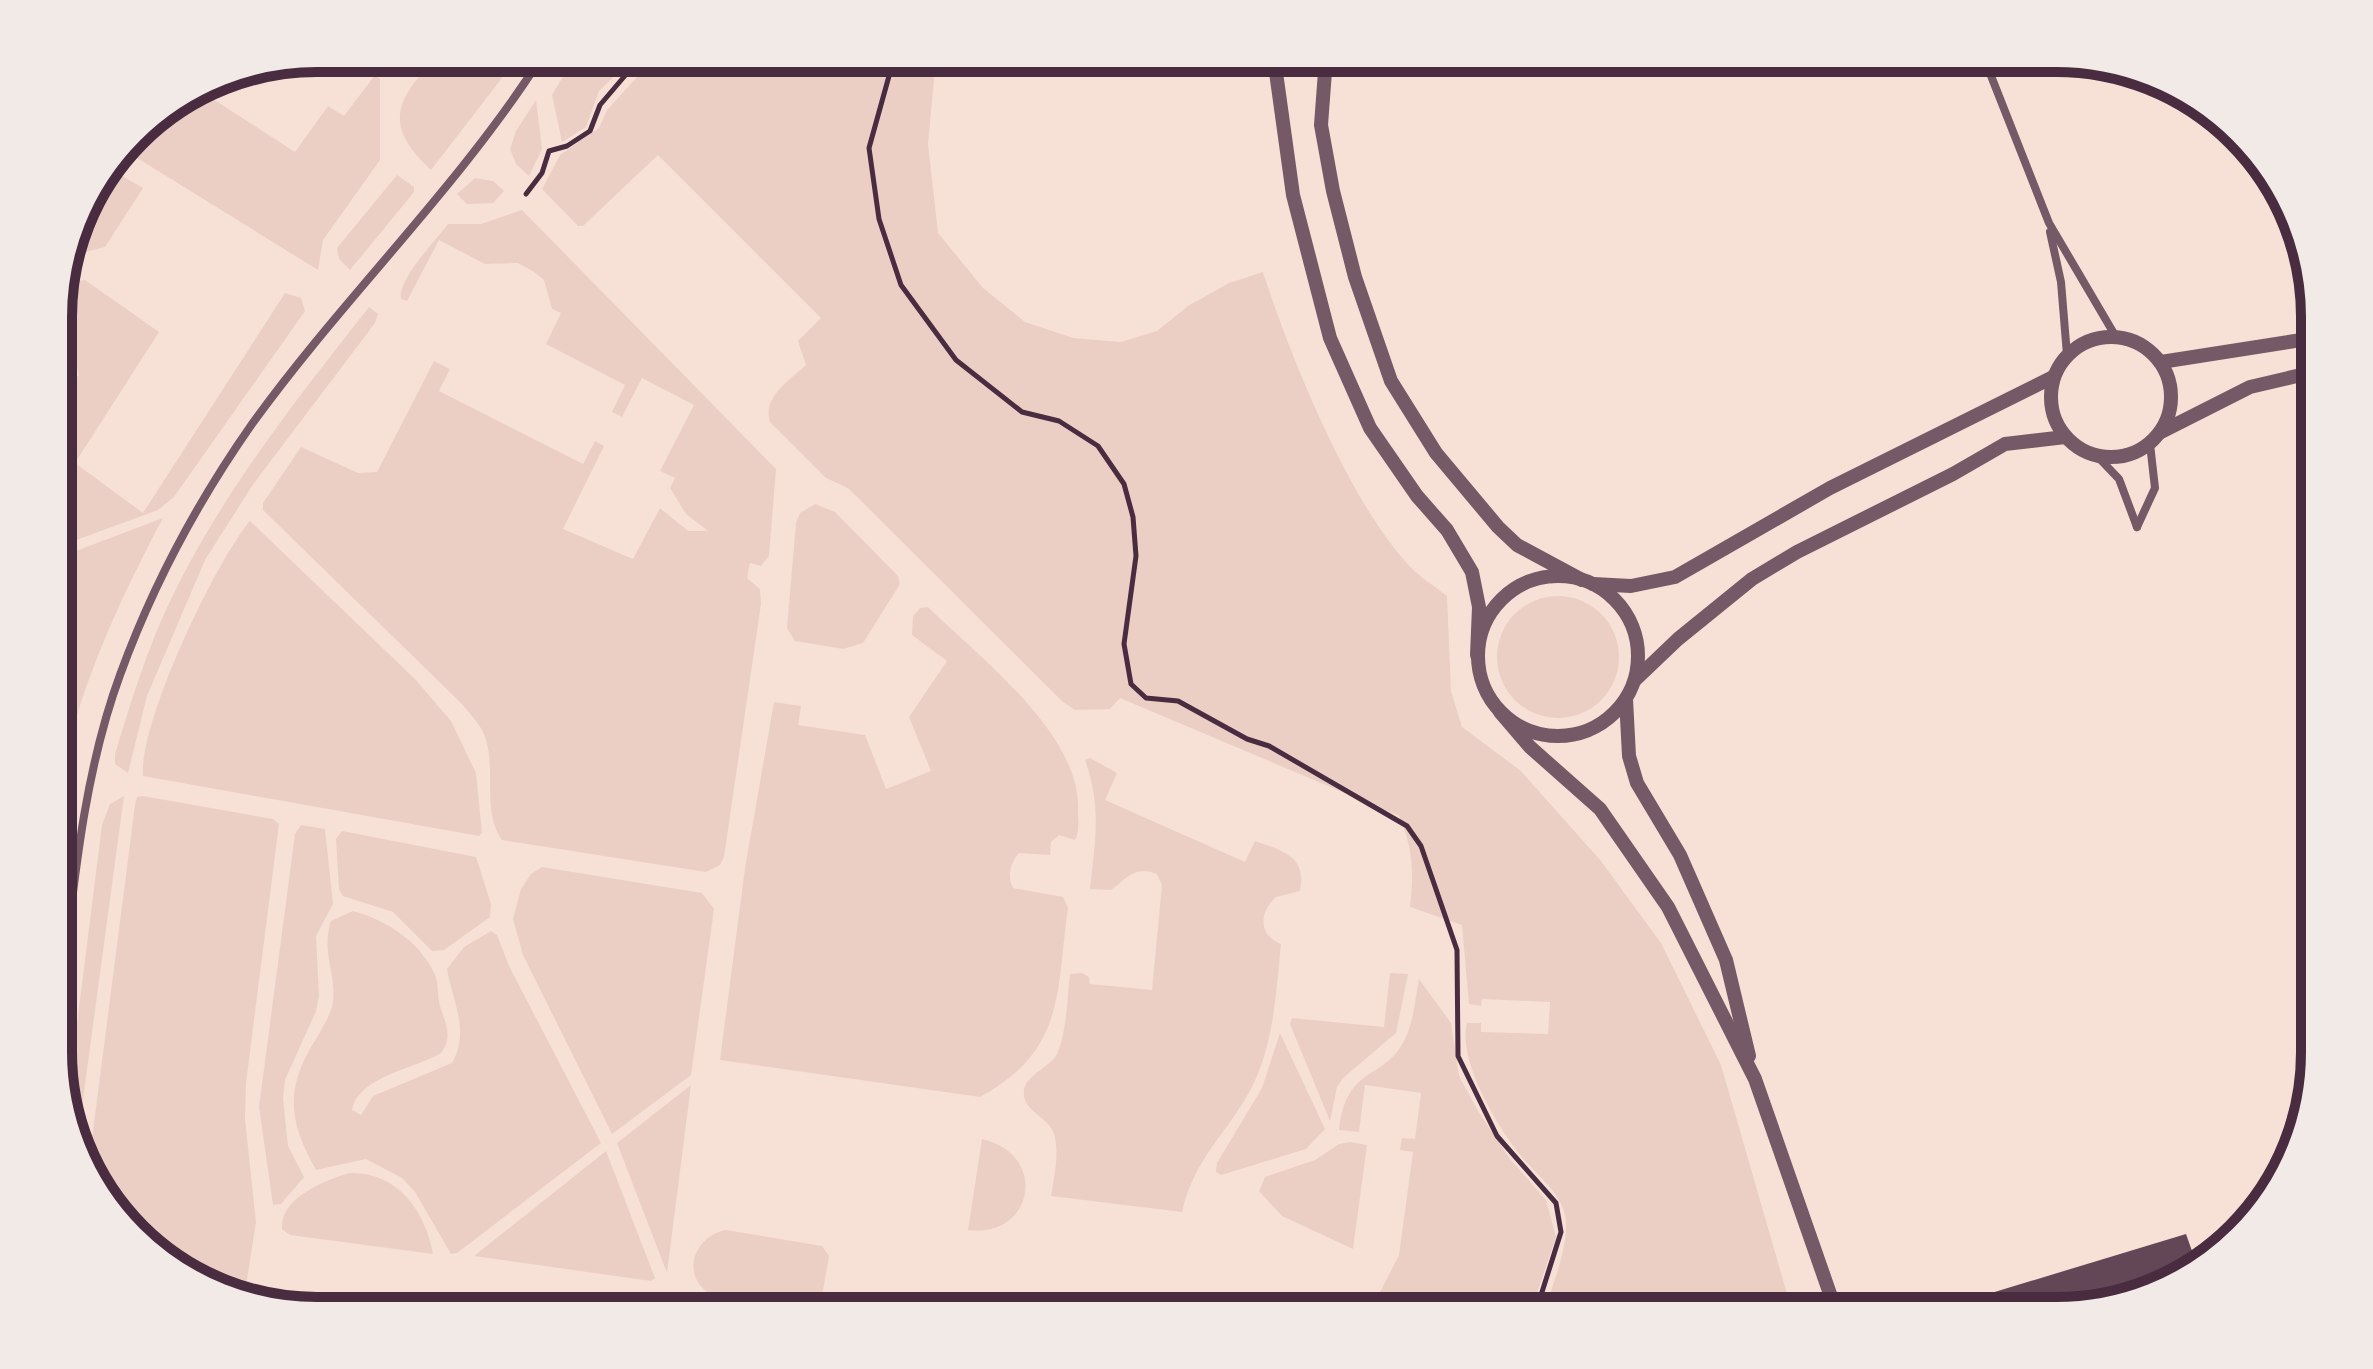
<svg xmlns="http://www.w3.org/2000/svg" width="2373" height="1369" viewBox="0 0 2373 1369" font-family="Merriweather,serif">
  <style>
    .green { fill: #ebcfc5 }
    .building { fill: #644757 }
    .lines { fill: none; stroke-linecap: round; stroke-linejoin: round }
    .path { stroke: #4a2c40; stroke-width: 5 }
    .minor { stroke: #755966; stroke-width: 8 }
    .tertiary { stroke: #755966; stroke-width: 14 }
    .rim { fill: none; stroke: #4a2c40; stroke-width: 10 }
  </style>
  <rect width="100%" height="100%" fill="#f7e1d7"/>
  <g class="green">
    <path d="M436 58H493L505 74 431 170C383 126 395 100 436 58Z"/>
    <path d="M574 58H633L599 91 586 127 562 142 552 95Z"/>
    <path d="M646 58H936L928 144 938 233 983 288 1025 322 1073 338 1121 342 1157 331 1188 306 1229 283 1263 272C1290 356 1347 496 1405 561 1416 575 1433 585 1447 596L1451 691 1462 727 1521 771 1601 861 1661 943 1721 1065 1792 1311H1544C1552 1287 1571 1240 1565 1215 1560 1192 1536 1174 1521 1156 1498 1128 1457 1060 1467 1023H1481V1032L1548 1034 1550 1002 1482 999 1481 1006 1469 1004 1462 925 1410 907C1414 872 1413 848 1399 816L1120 698 1110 709 1075 710 1063 702 848 488 826 478 770 422C762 397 790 380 806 365L798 341 821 318 658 155 583 226H578L542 189 560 155 599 128 607 110 639 75Z"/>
    <path d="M375 75 380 79V160L323 240 318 270 129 153 136 141 145 146 170 107 199 90 295 152 328 106 344 116Z"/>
    <path d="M536 100 542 149 529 176 516 164 510 149 516 131Z"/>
    <path d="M110 169 143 188 105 247 69 256 85 202Z"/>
    <path d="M397 175 414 187V192L350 270 339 259 337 248Z"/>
    <path d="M475 178 493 181 504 191 493 203 467 204 457 194Z"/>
    <path d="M522 210 776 469 769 556 761 566 750 563 747 578 760 589 761 604 724 857 720 865 706 872 502 840C480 809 499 763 482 730 477 721 469 713 463 705L263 510V503L301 447 358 473 377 472 434 361 450 369 439 391 583 464 595 441 604 446 563 529 633 559 660 508 688 531H708L686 514 670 488 675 478 660 471 694 405 642 378 622 417 612 412 625 385 546 344 561 313 552 309 544 280 534 272 518 263 485 264 439 240 407 301 401 299C397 280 436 240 448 224H481Z"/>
    <path d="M85 280 159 332 75 463 143 513 285 293 301 298 305 311 174 497 158 510 60 546V381L79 376 60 284Z"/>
    <path d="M369 307 378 314 375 323 252 486 205 560 147 696 128 773 115 764V754C131 701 147 649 171 599 222 493 296 400 369 307Z"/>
    <path d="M815 504 835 512 898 576 900 584 863 643 843 649 795 641 787 628 796 523 800 513Z"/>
    <path d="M163 518C121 597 85 675 64 762H60V557Z"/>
    <path d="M250 521 416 680 451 721 476 773 482 833 479 836 143 776C138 724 215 562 250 521Z"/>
    <circle cx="1558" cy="657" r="61"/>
    <path d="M928 607C979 657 1081 734 1078 810 1078 820 1080 831 1075 840L1059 835 1051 842 1050 855 1019 853C1010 863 1007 876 1013 888L1063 897 1068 907C1056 993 1066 1050 980 1097L720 1060 745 868 774 702 801 706 798 725 865 735 886 789 931 771 909 717 947 661 912 635 913 616 920 608Z"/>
    <path d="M1090 758 1117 773 1105 800 1245 862 1255 841C1283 851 1307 856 1300 891L1276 897C1259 912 1258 935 1281 944 1276 993 1274 1044 1251 1089 1226 1135 1195 1157 1182 1212L1051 1196C1054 1176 1060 1154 1054 1134 1049 1116 1021 1112 1024 1090 1026 1075 1050 1067 1057 1054 1067 1031 1067 999 1070 974L1082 973 1089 977 1090 984 1152 990 1162 885 1157 874C1134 865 1128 878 1111 890L1090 889C1095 841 1102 808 1085 760Z"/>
    <path d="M124 796 79 1129H76L67 1103 102 825 110 804Z"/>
    <path d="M143 796 273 819 279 824 246 1083 245 1119 256 1222 245 1292 188 1277 101 1196 89 1162 135 805 137 797Z"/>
    <path d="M301 825 325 829 333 904 316 936 319 996 316 1011 285 1080 283 1099 288 1146 304 1177 281 1204 273 1205 259 1107 295 834Z"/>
    <path d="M342 831 476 857 491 904 490 917 444 950 432 951 393 912 343 896 339 889 336 839Z"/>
    <path d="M542 867 702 893 714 909 691 1075 612 1134 523 955 513 919 521 889 531 874Z"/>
    <path d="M353 911C385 919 422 943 435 975 439 985 437 996 440 1006 446 1024 453 1037 441 1053 415 1069 359 1076 352 1110L361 1115 373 1096 452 1063C470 1031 453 1003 447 969L464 947 491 931 497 935 509 966 601 1143 457 1253 451 1254 415 1192 402 1178 366 1159 316 1170C291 1125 284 1094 311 1047 319 1033 331 1017 333 1001 336 972 321 952 331 921Z"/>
    <path d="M1390 973 1408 974 1396 1033 1343 1078 1337 1087 1330 1121 1290 1024 1292 1018 1384 1027Z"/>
    <path d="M1419 979 1451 1023 1459 1076 1478 1111 1510 1159 1546 1200 1556 1237 1531 1311H1375L1377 1298 1399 1255 1413 1152 1400 1150 1402 1138 1415 1139 1421 1093 1365 1085 1359 1132 1339 1130C1347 1063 1384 1082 1405 1039 1414 1021 1415 998 1419 979Z"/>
    <path d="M1280 1033 1325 1129 1306 1149 1221 1175 1216 1172 1217 1163 1262 1088Z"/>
    <path d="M691 1085 667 1273 617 1143Z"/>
    <path d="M982 1139C1049 1154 1034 1239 968 1230Z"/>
    <path d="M1350 1142 1367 1145 1353 1249 1282 1216 1259 1191 1265 1177 1315 1160 1339 1144Z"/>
    <path d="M606 1151 655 1278 651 1281 474 1256Z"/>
    <path d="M350 1173C398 1172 425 1211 433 1254L290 1235 282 1229C279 1198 327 1179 350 1173Z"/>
    <path d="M726 1230 822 1246 829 1256 820 1307 707 1292C681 1272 695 1236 726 1230Z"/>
    <path d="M459 1296H468L593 1311H451Z"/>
  </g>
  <path class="building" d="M2186 1234 2197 1265 2186 1276 2072 1310 1932 1311Z"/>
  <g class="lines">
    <g class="path">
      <path d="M894 58 869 148 879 219 901 285 956 360 1022 412 1059 421 1098 446 1124 484 1133 517 1136 556 1124 644 1131 684 1146 698 1178 701 1247 739 1269 746 1407 826 1421 846 1457 950 1458 1056 1497 1136 1556 1203 1561 1232 1536 1311"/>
      <path d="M526 194 542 173 549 151 567 146 590 131 600 105 640 58"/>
    </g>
    <g class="minor">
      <path d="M1984 58 2049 223 2116 337"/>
      <path d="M2050 232 2061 282 2067 355"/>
      <path d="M2097 456 2119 479 2137 527"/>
      <path d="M2137 527 2155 488 2150 444"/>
      <path d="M60 1003C73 894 82 778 120 675 152 587 198 501 252 424 343 298 457 189 541 58"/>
    </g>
    <g class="tertiary">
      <path d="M1274 58 1293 195 1330 338 1370 428 1417 496 1447 530 1472 572 1479 607 1477 655"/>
      <path d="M1326 58 1321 125 1333 191 1355 277 1391 381 1436 453 1498 527 1517 545 1582 580"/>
      <circle cx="2111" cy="397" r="60"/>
      <path d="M2161 362 2314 338"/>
      <path d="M2161 432 2250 387 2314 372"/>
      <circle cx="1558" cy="656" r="80"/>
      <path d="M1593 584 1631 586 1675 577 1830 488 2053 377"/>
      <path d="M1635 680 1678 639 1752 579 1797 552 1953 474 2005 444 2065 437"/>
      <path d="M1626 699 1629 756 1637 783 1680 855 1726 960 1749 1056"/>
      <path d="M1500 712 1530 747 1600 809 1668 907 1755 1079 1836 1311"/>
    </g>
  </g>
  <path d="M0 0H2373V1369H0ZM317 72H2056A245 245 0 0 1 2301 317V1052A245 245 0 0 1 2056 1297H317A245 245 0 0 1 72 1052V317A245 245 0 0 1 317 72Z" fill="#f1eae7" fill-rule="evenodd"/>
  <path class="rim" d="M317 72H2056A245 245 0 0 1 2301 317V1052A245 245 0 0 1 2056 1297H317A245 245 0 0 1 72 1052V317A245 245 0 0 1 317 72Z"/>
</svg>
